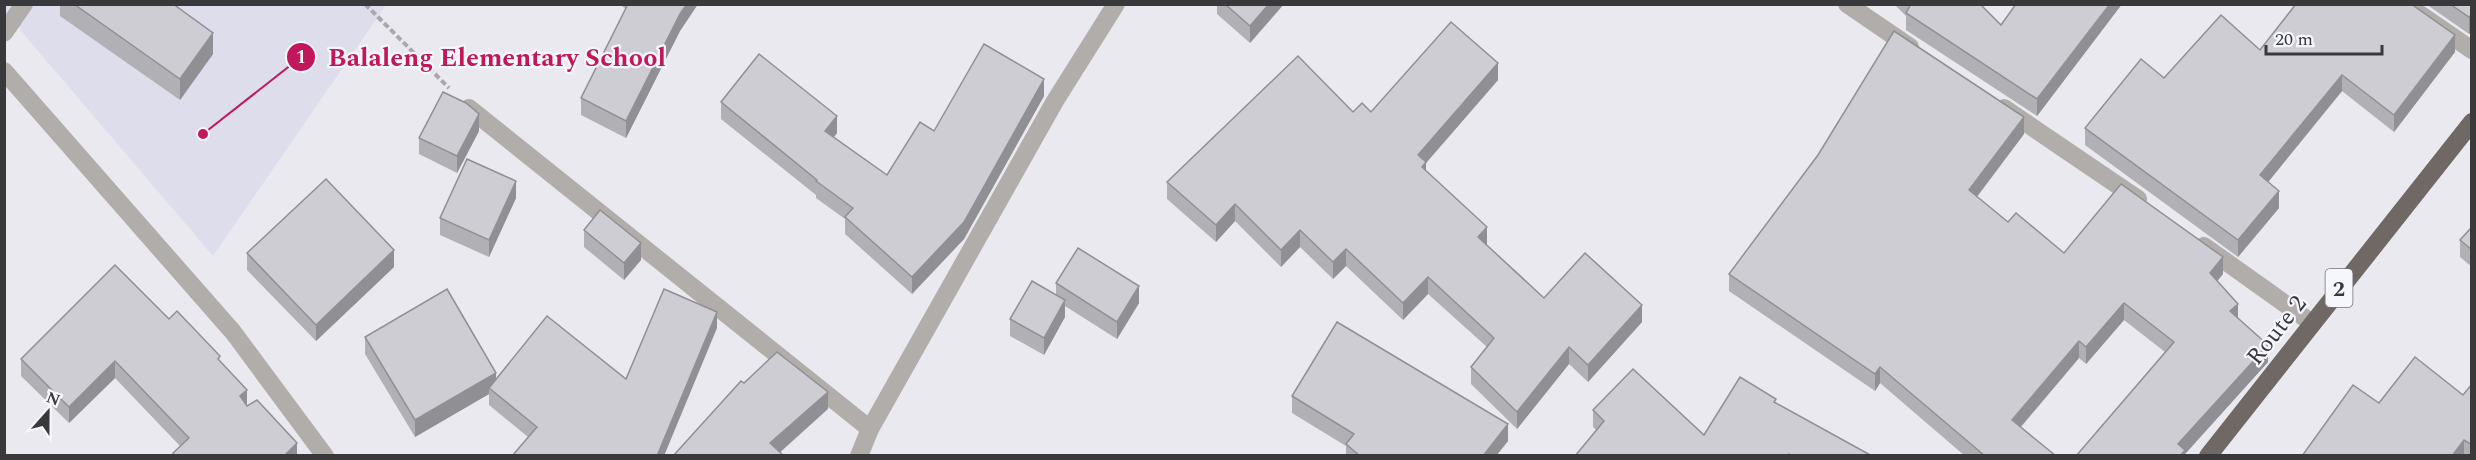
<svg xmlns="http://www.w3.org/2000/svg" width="2476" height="460" viewBox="0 0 2476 460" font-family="Spectral,serif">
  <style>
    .built { fill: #ddddeb }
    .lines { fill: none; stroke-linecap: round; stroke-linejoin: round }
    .path { stroke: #a8a8ad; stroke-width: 4; stroke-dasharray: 6 3; stroke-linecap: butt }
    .minor { stroke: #b0adab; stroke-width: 18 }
    .highway { stroke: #6f6865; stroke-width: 18 }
    .wall { fill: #b0b0b5 }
    .shaded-wall { fill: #909094 }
    .building { fill: #cdcdd3; stroke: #909094; stroke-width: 1.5 }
    .labels { text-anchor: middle; stroke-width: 4.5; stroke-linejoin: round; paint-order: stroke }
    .shield { fill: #f6f6fd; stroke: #727276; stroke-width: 1.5 }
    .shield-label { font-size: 22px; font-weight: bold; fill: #39393c }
    .street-label { font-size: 24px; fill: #39393c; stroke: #f6f6fd }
    .leader { fill: none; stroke: #c2185b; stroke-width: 2 }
    .callout-dot { fill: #c2185b; stroke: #f6f6fd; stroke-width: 2 }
    .mark-label { font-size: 18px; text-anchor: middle; font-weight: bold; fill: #fff }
    .callout-label { font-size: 26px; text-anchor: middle; font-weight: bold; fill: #c2185b; stroke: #f6f6fd; stroke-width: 4.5; stroke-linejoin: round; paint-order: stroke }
  </style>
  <rect width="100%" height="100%" fill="#e9e9ef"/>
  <path class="built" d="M4 5H386L213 256 5 12Z"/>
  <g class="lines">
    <path class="path" d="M365 4 449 88"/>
    <g class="minor">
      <path d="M1847 4 1910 47"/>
      <path d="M2405 4 2472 50"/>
      <path d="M4 33 24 4"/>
      <path d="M4 71 233 332 325 456"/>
      <path d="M469 108 870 429"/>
      <path d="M2004 108 2138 199"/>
      <path d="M2204 246 2312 323"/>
      <path d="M859 456 870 429 1055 101 1116 4"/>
    </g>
    <path class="highway" d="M2208 456 2472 122"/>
  </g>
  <g class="wall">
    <path d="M60 4H173L213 54 180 100 60 16Z"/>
    <path d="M619 4H698L680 31 626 138 581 115V98L626 9Z"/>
    <path d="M1217 4H1284L1250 43 1217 14Z"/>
    <path d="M1894 4H1980L2001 25 2122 4 2037 116 1906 30V16Z"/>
    <path d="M2426 4H2472V31L2469 34Z"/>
    <path d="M2260 50 2455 52 2394 132 2342 91 2268 182 2279 208 2238 257 2085 145V128L2164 78Z"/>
    <path d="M1498 80 1426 163V170L1486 245 1544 298 1642 322 1588 382 1569 364 1517 429 1471 384V367L1487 347 1428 294 1403 320 1346 266 1333 279 1300 247 1281 267 1235 221 1216 242 1167 199V182L1353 112H1371Z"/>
    <path d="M1044 96 964 239 912 294 845 234V219L816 198V195L721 119V102L837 133 834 137 887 175 934 131Z"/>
    <path d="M479 131 457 173 419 154V138Z"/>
    <path d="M2024 134 1977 197 2008 222 2064 253 2223 274 2217 281 2238 318 2268 362 2185 454V456L2165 352 2124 320 2086 364 2079 358 2021 427 2056 456H1965L1880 383 1875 391 1729 291V274Z"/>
    <path d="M516 198 489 257 440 235V218Z"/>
    <path d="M2472 227V267L2460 257V240Z"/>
    <path d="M584 230 641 260 624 280 584 247Z"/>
    <path d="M247 253 394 267 316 341 247 270Z"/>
    <path d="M1056 283 1139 303 1117 339 1065 306V317L1044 355 1010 336V319L1056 295Z"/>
    <path d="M717 328 528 437 489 405V394L415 437 365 354V337L496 379H626Z"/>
    <path d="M21 359 220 362 247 406 297 456H173V453L180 446 115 378 69 423 21 376Z"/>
    <path d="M2472 384V456H2302L2463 395Z"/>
    <path d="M1292 396 1508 441 1496 456H1346V446L1292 413Z"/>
    <path d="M1776 403 1872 456H1575L1596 430 1593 427V410L1704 435Z"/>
  </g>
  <g class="shaded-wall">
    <path d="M687 4H698L680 31 626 138V121L680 14Z"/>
    <path d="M1269 4H1284L1250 43V26Z"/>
    <path d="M2110 4H2122L2037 116V99Z"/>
    <path d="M2472 14V31L2469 34V17Z"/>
    <path d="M213 33V54L180 100V79Z"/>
    <path d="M2455 35V52L2394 132V115Z"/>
    <path d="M1498 63V80L1426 163V179L1418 155Z"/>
    <path d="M2342 75V91L2260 192V175Z"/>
    <path d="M1044 79V96L964 239 912 294V277Z"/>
    <path d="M479 114V131L457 173V156Z"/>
    <path d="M837 116V133L825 148V131Z"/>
    <path d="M2024 117V134L1969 207V190Z"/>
    <path d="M516 181V198L489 257V240Z"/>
    <path d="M2279 191V208L2238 257V240Z"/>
    <path d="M1235 204V221L1216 242V225Z"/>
    <path d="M1487 227V244L1478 254V237Z"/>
    <path d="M1300 230V247L1281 267V250Z"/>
    <path d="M641 243V260L624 280V263Z"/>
    <path d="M1346 249V266L1333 279V262Z"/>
    <path d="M394 250V267L316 341V325Z"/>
    <path d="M2223 257V274L2210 290V273Z"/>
    <path d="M1428 277V294L1403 320V303Z"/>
    <path d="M1139 286V303L1117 339V322Z"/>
    <path d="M1065 300V317L1044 355V338Z"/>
    <path d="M2124 303V320L2086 364V347Z"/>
    <path d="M2238 304V320L2230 311Z"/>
    <path d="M1642 305V322L1588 382V365Z"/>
    <path d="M717 312V328L664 456H657Z"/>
    <path d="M2079 341V358L2012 437V420Z"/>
    <path d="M2268 345V362L2185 454V456H2178V444Z"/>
    <path d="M1569 347V364L1517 429V412Z"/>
    <path d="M115 361V378L69 423V407Z"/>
    <path d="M1880 367V383L1875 391V374Z"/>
    <path d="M496 373V389L489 388V394L415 437V420Z"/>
    <path d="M247 390V406L240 396Z"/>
    <path d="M828 392V409L776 456 770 443Z"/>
    <path d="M1508 424V441L1496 456H1483Z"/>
    <path d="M2464 440V456H2452Z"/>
    <path d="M297 443V456H284Z"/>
  </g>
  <g class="building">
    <path d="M74 4H173L213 33 180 79Z"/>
    <path d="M628 4H687L680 14 626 121 581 98Z"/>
    <path d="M1225 4H1269L1250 26Z"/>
    <path d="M1911 4H1980L2001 25 2016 4H2110L2037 99 1906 13Z"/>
    <path d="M2296 4H2411L2455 35 2394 115 2342 75 2260 175 2279 191 2238 240 2085 128 2141 59 2164 78 2221 15 2260 50Z"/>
    <path d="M2450 4H2472V14L2469 17Z"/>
    <path d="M1451 22 1498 63 1418 155 1426 162 1422 167 1487 227 1478 237 1544 298 1585 253 1642 305 1588 365 1569 347 1517 412 1471 367 1494 338 1428 277 1403 303 1346 249 1333 262 1300 230 1281 250 1235 204 1216 225 1167 182 1298 56 1353 112 1362 103 1371 112Z"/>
    <path d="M1894 31 2024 117 1969 190 2008 222 2016 213 2064 253 2121 184 2223 257 2210 273 2238 304 2230 311 2268 345 2178 444 2185 450 2180 456H2076L2174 342 2124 303 2086 347 2079 341 2012 420 2056 456H1985L1880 367 1875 374 1729 274 1818 155Z"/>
    <path d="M984 44 1044 79 964 222 912 277 845 217 853 208 816 181 817 180 721 102 759 54 837 116 825 131 887 175 920 122 934 131Z"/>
    <path d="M443 92 466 103 479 114 457 156 419 138Z"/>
    <path d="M467 159 516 181 489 240 440 218Z"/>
    <path d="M326 179 394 250 316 325 247 253Z"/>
    <path d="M600 210 641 243 624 263 584 230Z"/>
    <path d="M2472 227V250L2460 240Z"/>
    <path d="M1078 248 1139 286 1117 322 1056 283Z"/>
    <path d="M115 265 169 319 177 311 220 356 218 359 247 390 240 396 247 406 257 400 297 443 284 456H175L173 453 189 438 115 361 69 407 21 359Z"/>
    <path d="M1032 281 1065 300 1044 338 1010 319Z"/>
    <path d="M447 289 496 373 415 420 365 337Z"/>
    <path d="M664 289 717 312 657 456H512L537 427 489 388 547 316 626 379Z"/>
    <path d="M1337 322 1508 424 1483 456H1360L1346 444 1354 434 1292 396Z"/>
    <path d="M777 352 828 392 770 443 784 456H673L741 381 744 383Z"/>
    <path d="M2415 357 2463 395 2472 384V445L2464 440 2452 456H2302L2353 385 2379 403Z"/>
    <path d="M1633 369 1704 435 1740 377 1776 399 1774 402 1872 456H1792L1789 454 1787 456H1575L1604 421 1593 410Z"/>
  </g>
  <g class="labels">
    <rect class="shield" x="2325.5" y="269" width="27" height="38" rx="4.5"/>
    <g class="shield-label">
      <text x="2339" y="296">2</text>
    </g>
    <g class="street-label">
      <text transform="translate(2276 330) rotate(-52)" y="8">Route 2</text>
    </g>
  </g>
  <path class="leader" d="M203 134L301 57"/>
  <g class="callout-dot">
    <circle cx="203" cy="134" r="6"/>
    <circle cx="301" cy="57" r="15"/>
  </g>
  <g class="mark-label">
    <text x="301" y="63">1</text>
  </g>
  <g class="callout-label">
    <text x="497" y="66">Balaleng Elementary School</text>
  </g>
  <rect width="2476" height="460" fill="none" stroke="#39393c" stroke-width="12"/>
  <g transform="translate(48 412) rotate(21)" stroke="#f6f6fd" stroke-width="4.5" paint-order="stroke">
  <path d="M0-4.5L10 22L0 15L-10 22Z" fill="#39393c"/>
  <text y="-9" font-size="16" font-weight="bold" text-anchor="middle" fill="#39393c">N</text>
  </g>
  <path d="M2266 45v9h116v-9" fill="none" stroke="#39393c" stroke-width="3"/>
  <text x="2275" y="45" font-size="18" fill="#39393c" stroke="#f6f6fd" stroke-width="4.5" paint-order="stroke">20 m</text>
</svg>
